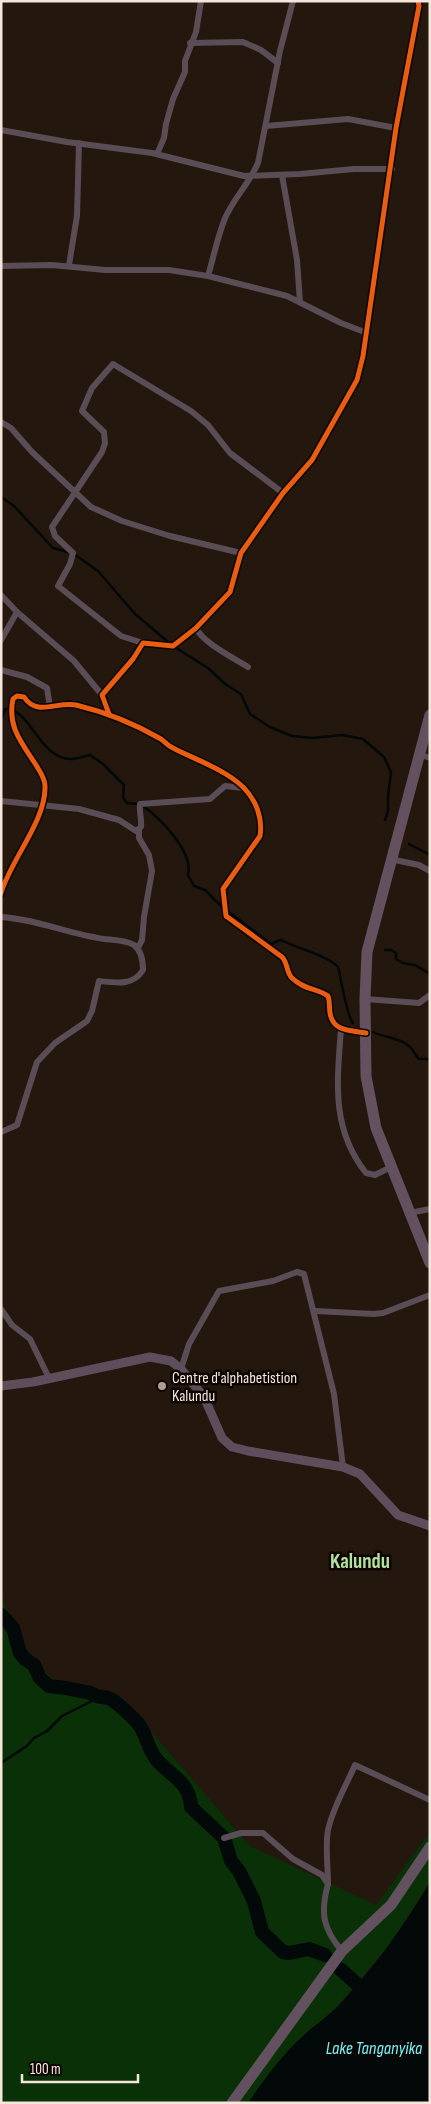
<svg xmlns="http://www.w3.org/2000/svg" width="431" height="2104" viewBox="0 0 431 2104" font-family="'Sofia Sans Condensed',sans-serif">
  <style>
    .green { fill: #093007 }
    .water { fill: #030808 }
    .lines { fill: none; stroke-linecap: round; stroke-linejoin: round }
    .stream { stroke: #030808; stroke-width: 2.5 }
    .river { stroke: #030808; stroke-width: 14 }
    .street { stroke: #5a4d56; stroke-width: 6 }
    .secondary { stroke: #5e4e5c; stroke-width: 9 }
    .highway { stroke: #64515f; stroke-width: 11 }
    .cycleway-casing { stroke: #0d0501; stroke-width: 8 }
    .cycleway { stroke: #e95d12; stroke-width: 5 }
    .poi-dot { fill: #ac9e94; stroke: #0d0501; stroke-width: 2 }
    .labels { text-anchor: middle; stroke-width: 5; stroke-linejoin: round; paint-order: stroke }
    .poi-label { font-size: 16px; fill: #f5e6dc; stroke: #0d0501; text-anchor: start }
    .water-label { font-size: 18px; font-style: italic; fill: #73f5fe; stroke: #0d0501 }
    .district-label { font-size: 21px; font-weight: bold; fill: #b3e19f; stroke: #0d0501 }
  </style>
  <rect width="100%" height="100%" fill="#23170e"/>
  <path class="green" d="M1 1591 6 1609 29 1654 53 1679 87 1686 123 1699 250 1846 376 1905 430 1832V1882L390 1944 338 2006 300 2039 265 2079 248 2103H1Z"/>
  <path class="water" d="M430 1882V2103H248C264 2080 281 2056 301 2038 313 2026 328 2017 339 2005 374 1968 405 1925 430 1882Z"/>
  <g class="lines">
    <g class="stream">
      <path d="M1 497 14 506 53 548 68 552"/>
      <path d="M74 554 98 571 135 614 173 646 208 668 225 684 241 694 250 714 270 727 292 736 313 738 342 735 363 739 384 757 391 772 388 797V811L385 820"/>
      <path d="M1 720 5 709C30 707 39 759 71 759 77 759 84 756 90 755L103 764 124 785 123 798 127 803 138 804"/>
      <path d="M143 806C160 818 194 852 188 875L194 886 205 890 221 906 271 944 281 940C296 948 329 956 338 967 341 978 347 1018 353 1023"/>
      <path d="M409 844 430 855"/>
      <path d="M385 950H391L396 953V959L403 963 415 965 430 974"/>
      <path d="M373 1032C385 1038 399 1037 409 1046 413 1049 415 1055 419 1059H430"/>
      <path d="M1 1763 27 1746 34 1738 47 1731 62 1716 90 1702 96 1696"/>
    </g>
    <g class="river">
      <path d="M1 1615 13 1628 20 1653 25 1659 34 1665 40 1678 49 1686C62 1687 74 1689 86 1692 90 1692 93 1695 97 1696 100 1697 104 1697 108 1698 115 1700 135 1719 140 1726 147 1737 148 1749 157 1760 172 1777 190 1782 191 1807L224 1838 231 1861 239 1871 254 1901 262 1932 283 1952 289 1953 309 1949 325 1955"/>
      <path d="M340 1969 357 1984"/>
    </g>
    <g class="street">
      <path d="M190 43 243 42 261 50 278 63"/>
      <path d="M266 126 348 119 396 128"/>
      <path d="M1 130 67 142 152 153 244 176 300 174 354 169H392"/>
      <path d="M157 154 164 138 166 124 173 99 185 72V61L196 32 201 1"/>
      <path d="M282 175 297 260 300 302"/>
      <path d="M69 265 77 216 79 143"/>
      <path d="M1 266 52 265 105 270H169L208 276 287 296 341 323 367 333"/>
      <path d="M208 276C214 256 218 234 226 216 235 197 250 182 258 163L280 51 293 1"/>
      <path d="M1 422 11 428 32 452 91 507 122 521 170 536 241 553"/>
      <path d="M1 595 17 612 1 640"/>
      <path d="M17 612 74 661 102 695"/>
      <path d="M196 628C203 643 234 658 248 667"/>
      <path d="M143 643 121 636 58 586 70 564 73 553 55 536 52 527 102 452 105 443 104 432 82 411 92 388 113 364 191 411 208 425 230 453 283 493"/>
      <path d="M1 670 27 677 47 688 50 707"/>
      <path d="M109 714 102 695 133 659 143 643 173 646 196 628 230 592 241 553 283 493 312 460 357 380 363 356 396 128 419 6 418 1"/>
      <path d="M419 754 430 758"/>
      <path d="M1 801 79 809 119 820 136 831 141 827C142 819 139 813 140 804L210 799 225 786 243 788"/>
      <path d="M390 859 419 865 430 871"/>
      <path d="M1 893C11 859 46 821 45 786 45 778 40 772 36 765 22 743 7 727 13 699L17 696 24 697C37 717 57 701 76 705 105 712 135 724 161 739 165 742 168 746 173 748 196 760 224 769 243 787 256 800 263 818 260 836L223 889 226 916 282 957C288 963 286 972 292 978 304 990 317 988 328 996 330 1001 329 1007 330 1013 333 1032 350 1030 366 1033"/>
      <path d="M1 917C36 919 69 934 104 939 113 940 126 940 134 945 142 951 143 961 143 970 133 986 117 983 99 981L92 1011 87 1021 55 1043 37 1062 17 1125 1 1132"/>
      <path d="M138 948 142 940 144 917 152 871 149 855 139 838V830"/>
      <path d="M365 999 419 1003 430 995"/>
      <path d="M341 1029C337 1082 331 1129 366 1173L375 1175 393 1166"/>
      <path d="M409 1213 430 1209"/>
      <path d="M1 1309 12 1325 30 1339 49 1378"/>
      <path d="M315 1311 374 1314 383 1313 430 1295"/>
      <path d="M181 1369 189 1344 219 1291 273 1281 297 1272 304 1274 334 1394 343 1467"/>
      <path d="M224 1838 241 1833H263L293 1859 322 1875 328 1884C320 1913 323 1929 342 1951"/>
      <path d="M328 1884C328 1866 325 1847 328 1830 333 1807 346 1786 355 1765L430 1800"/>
    </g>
    <path class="secondary" d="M1 1386 33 1382 150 1357 171 1361 181 1369 204 1397 222 1438 232 1447 248 1451 343 1467 360 1474 398 1515 430 1526"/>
    <g class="highway">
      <path d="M430 715 367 952 365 999 366 1076 376 1128 430 1263"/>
      <path d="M232 2103 342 1951 391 1905 430 1847"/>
    </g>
    <defs>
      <g id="cycleway">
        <path d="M109 714 102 695 133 659 143 643 173 646 196 628 230 592 241 553 283 493 312 460 357 380 363 356 396 128 419 6 418 1"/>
        <path d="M1 893C11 859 46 821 45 786 45 778 40 772 36 765 22 743 7 727 13 699L17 696 24 697C37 717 57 701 76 705 105 712 135 724 161 739 165 742 168 746 173 748 196 760 224 769 243 787 256 800 263 818 260 836L223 889 226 916 282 957C288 963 286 972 292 978 304 990 317 988 328 996 330 1001 329 1007 330 1013 333 1032 350 1030 366 1033"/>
      </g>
    </defs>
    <use href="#cycleway" class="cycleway-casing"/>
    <use href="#cycleway" class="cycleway"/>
  </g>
  <circle class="poi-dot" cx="162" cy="1386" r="5"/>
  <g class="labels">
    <g class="poi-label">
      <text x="172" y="1383">Centre d'alphabetistion<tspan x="172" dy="18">Kalundu</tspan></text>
    </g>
    <g class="water-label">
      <text x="374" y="2054">Lake Tanganyika</text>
    </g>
    <g class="district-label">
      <text x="360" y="1568">Kalundu</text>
    </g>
  </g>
  <rect width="431" height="2104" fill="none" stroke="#f5e6dc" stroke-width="5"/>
  <path d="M22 2074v8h116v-8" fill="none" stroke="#f5e6dc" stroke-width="2.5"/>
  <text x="30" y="2074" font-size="15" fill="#f5e6dc" stroke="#0d0501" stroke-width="4" paint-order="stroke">100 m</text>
</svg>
